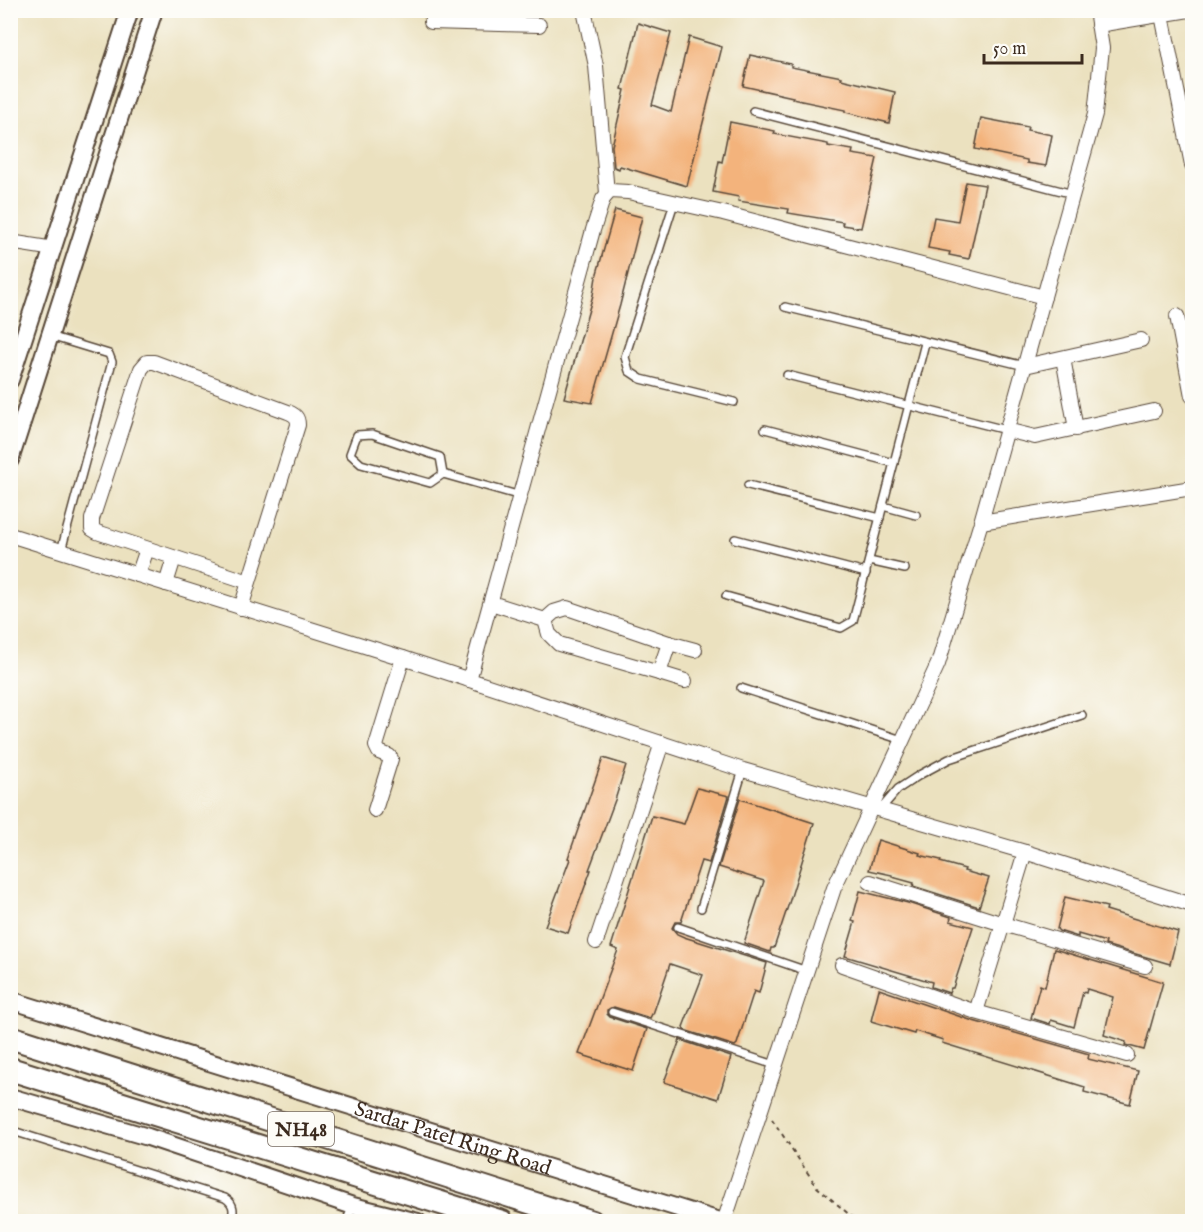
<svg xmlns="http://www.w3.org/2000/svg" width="1203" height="1232" viewBox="0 0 1203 1232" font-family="'IM FELL English',serif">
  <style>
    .building { fill: #f3b37c }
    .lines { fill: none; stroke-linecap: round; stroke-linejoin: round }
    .service-casing { stroke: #554536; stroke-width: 10 }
    .minor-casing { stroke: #554536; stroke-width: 16 }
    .tertiary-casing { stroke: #554536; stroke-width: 20 }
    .trunk-casing { stroke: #554536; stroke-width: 26 }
    .path { stroke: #554536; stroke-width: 2; stroke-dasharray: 4.5 4.5; stroke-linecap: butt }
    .service { stroke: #fff; stroke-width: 7 }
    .minor { stroke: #fff; stroke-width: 14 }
    .tertiary { stroke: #fff; stroke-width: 16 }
    .trunk { stroke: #fff; stroke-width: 22 }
    .labels { text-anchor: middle; stroke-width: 4.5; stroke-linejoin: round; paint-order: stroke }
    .shield { fill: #fdfcf7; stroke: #75695f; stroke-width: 1.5 }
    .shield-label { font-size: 20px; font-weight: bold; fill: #3b2a1e }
    .street-label { font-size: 21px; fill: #3b2a1e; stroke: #fdfcf7 }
  </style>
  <rect width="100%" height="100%" fill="#fdfcf7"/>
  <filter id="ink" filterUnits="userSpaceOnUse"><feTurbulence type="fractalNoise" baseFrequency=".0167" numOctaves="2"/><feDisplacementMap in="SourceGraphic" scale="12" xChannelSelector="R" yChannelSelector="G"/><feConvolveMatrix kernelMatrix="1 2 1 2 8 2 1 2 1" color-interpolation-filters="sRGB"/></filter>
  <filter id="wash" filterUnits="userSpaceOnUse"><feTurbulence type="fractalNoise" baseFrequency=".008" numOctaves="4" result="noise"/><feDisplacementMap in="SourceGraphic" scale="24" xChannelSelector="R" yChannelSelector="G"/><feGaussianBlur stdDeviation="1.35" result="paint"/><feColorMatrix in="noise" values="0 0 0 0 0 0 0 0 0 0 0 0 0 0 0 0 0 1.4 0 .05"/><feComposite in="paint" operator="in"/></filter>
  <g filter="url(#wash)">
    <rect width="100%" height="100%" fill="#ebe1bf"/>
    <g id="blocks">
      <g class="building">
        <path d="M638 23 671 33 652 105 671 112 689 37 722 47 687 186 620 166 619 169 614 167 612 146 625 90 622 89Z"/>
        <path d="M750 55 791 64V67L842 77 841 79 895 92 889 123 845 112V110L792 99 793 97 743 86Z"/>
        <path d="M981 118 1028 127 1027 130 1052 135 1046 166 1027 163V160L975 149Z"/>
        <path d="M730 122 775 131 774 134 828 144V146L853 150 852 154 877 158 861 228 842 225 843 222 788 213 789 209 738 201 739 197 713 192 719 161 722 162Z"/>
        <path d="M966 182 985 185 969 259 949 255 950 252 928 248 934 217 958 221Z"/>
        <path d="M615 210 642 217 620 305 592 403 564 398 593 295 596 277Z"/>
        <path d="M603 758 626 765 615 800 589 870H591L568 933 545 926 570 859 568 858Z"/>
        <path d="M697 788 729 796 709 863 701 861 681 922H675L672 928 677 934 684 937 767 963 759 993 754 991 737 1044 735 1046 684 1030 683 1027 703 975 670 964 653 1014H652L650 1018 614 1007 607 1010V1014L610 1017 647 1029 633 1071 579 1054 618 950 611 947 652 816 684 824Z"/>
        <path d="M740 799 814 823 789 903 774 948H771L770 952 744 943 764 881 719 867Z"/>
        <path d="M878 840 920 853 919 855 941 860 940 862 965 869 964 871 989 878 979 907 913 886 914 883 892 877V875L869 870Z"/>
        <path d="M860 891 908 903 951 917 950 921 973 927 953 988H951L949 993 931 987 932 982 845 956 855 922 852 921Z"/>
        <path d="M1065 897 1107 907 1106 910 1178 932 1170 964 1105 945 1106 942 1078 934V937L1059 931 1057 929Z"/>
        <path d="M1054 949 1163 982 1144 1050 1125 1045 1126 1042 1104 1035 1113 997 1087 989 1086 993 1083 992 1074 1027 1051 1020 1050 1024 1031 1018 1040 985 1045 987Z"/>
        <path d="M879 989 973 1021 1089 1054 1088 1059 1138 1071 1130 1104 1084 1092 1085 1087 942 1043 943 1040 915 1031 914 1034 871 1021Z"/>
        <path d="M680 1040 731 1057 718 1099 664 1082Z"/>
      </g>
    </g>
  </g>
  <g filter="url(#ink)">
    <use href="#blocks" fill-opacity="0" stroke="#554536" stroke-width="1.5"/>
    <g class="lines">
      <defs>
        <g id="service">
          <path d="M753 111 1073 194"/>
          <path d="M674 203 625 357 629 371 641 379 734 402"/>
          <path d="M785 307 1025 366"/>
          <path d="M50 336 109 354 112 362 61 551"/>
          <path d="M787 375 1006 430"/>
          <path d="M765 429 894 463"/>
          <path d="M443 474 430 483 361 464 350 454 357 435 372 434 440 457 443 474 521 496"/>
          <path d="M748 485 880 518"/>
          <path d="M883 506 916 515"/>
          <path d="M735 539 866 573"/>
          <path d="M869 561 905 569"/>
          <path d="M726 596 841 628 853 621 925 343"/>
          <path d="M741 688 902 740"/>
          <path d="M880 810 898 789 921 774 949 759 1082 715"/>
          <path d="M701 908 743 770"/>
          <path d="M678 927 807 971"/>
          <path d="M612 1012 775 1065"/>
          <path d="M10 1130 225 1198C235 1204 234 1212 231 1222"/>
          <path d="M346 1222 353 1206"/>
        </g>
        <g id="minor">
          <path d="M584 10 596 66 607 193"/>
          <path d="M1162 15 1192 165"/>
          <path d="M431 22 539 25"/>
          <path d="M1098 25 1189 10"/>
          <path d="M10 242 54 249"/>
          <path d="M1177 316 1192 396"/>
          <path d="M1063 358 1076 429"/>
          <path d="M1025 366 1141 340"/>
          <path d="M1006 430 1035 437 1154 411"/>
          <path d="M981 522 1192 488"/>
          <path d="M10 535 403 658 743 770 1025 852 1192 905"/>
          <path d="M138 575 147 549"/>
          <path d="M166 584 174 558"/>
          <path d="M491 603 545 620 549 634 559 644 659 673 669 643 567 608 554 612 545 620"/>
          <path d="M241 608 249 582 298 425C298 417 295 415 288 412L154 362H147L141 369 92 519V529L97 532 249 582"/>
          <path d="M669 643 695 650"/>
          <path d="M659 673 685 681"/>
          <path d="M469 680 593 230 603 199 610 191 628 192 723 213 1044 297"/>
          <path d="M375 810 391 759 389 756 379 752 376 746 403 658"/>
          <path d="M870 882 1003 924 1145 966"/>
          <path d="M596 942 662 743"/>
          <path d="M842 965 976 1012 1127 1055"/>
          <path d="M976 1012 1025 852"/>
          <path d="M724 1222 834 888 938 664 981 522 1095 114 1102 48 1096 10"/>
        </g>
        <g id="tertiary">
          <path d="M10 380 130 10"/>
          <path d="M10 460 154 10"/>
          <path id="s1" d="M10 1000 723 1222"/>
          <path d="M10 1097 148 1137 353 1206 418 1222"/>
        </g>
        <g id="trunk">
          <path d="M10 1037 592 1222"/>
          <path d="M10 1069 502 1222"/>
        </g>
      </defs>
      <use href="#service" class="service-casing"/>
      <use href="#minor" class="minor-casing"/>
      <use href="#tertiary" class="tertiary-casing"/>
      <use href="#trunk" class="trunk-casing"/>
      <path class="path" d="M772 1119 817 1187 858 1222"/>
      <use href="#service" class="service"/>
      <use href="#minor" class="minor"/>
      <use href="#tertiary" class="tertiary"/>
      <use href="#trunk" class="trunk"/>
    </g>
  </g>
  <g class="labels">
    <rect class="shield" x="268" y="1112" width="66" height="34" rx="4.5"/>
    <g class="shield-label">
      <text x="301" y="1136">NH48</text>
    </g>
    <g class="street-label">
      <text dy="7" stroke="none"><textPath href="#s1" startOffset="464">Sardar Patel Ring Road</textPath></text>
    </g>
  </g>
  <rect width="1203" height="1232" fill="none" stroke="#fdfcf7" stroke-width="36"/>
  <path d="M984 54v9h98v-9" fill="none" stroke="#3b2a1e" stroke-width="3"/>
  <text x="993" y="54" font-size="18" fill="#3b2a1e" stroke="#fdfcf7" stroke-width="4.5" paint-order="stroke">50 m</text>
</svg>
